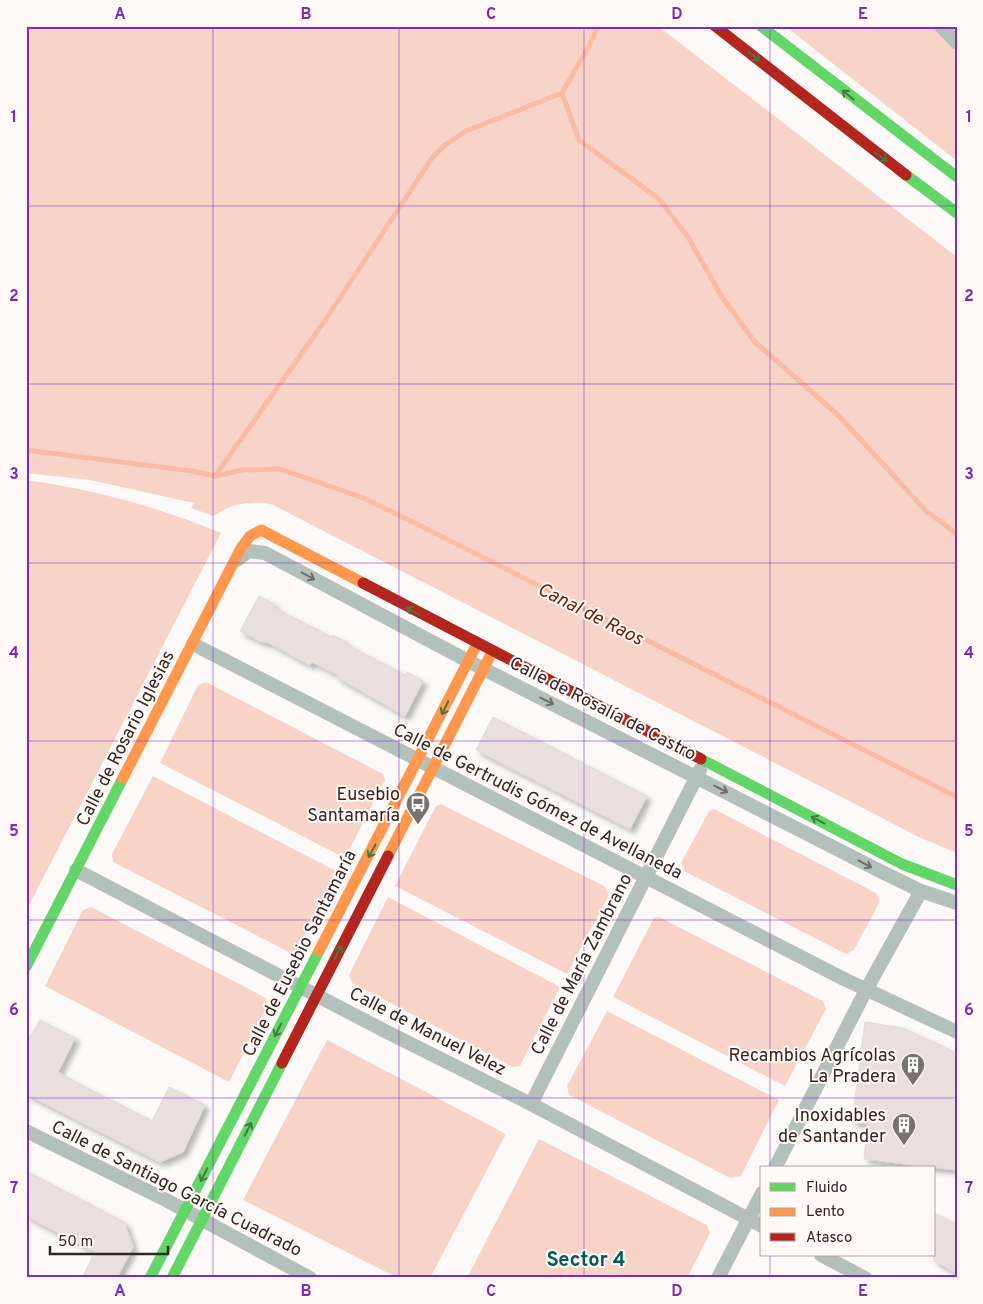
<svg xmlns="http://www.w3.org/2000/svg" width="983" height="1304" viewBox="0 0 983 1304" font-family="Overpass,sans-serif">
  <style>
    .green { fill: #f8d4c8 }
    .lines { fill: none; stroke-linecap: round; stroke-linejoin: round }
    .stream { stroke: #f7bba6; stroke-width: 5 }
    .building { fill: #e9e0de; stroke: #e0d9d6; filter: url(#shadow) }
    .street { stroke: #b4c0bc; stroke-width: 14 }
    .fast { stroke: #63d668; stroke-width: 11 }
    .slow { stroke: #ff974d; stroke-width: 11 }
    .jam { stroke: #b3261e; stroke-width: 11 }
    .oneway { stroke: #497642 }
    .oneway2 { stroke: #6d6c68 }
    .grid { fill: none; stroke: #7b2cbf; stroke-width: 1; stroke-opacity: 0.55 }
    .labels { text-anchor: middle; stroke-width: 4; stroke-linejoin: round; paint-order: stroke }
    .street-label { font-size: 18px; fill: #332723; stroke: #fff8f6 }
    .poi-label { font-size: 18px; fill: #332723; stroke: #fff8f6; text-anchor: end }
    .water-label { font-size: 19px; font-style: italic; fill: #692100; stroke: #fff8f6 }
    .quarter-label { font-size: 20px; font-weight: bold; fill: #005e50; stroke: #fff8f6 }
    .neatline { fill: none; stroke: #7b2cbf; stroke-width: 2 }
    .grid-label { font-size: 16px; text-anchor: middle; font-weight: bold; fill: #7b2cbf }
  </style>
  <defs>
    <filter id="shadow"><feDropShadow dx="4.5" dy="4.5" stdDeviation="2.5" flood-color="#0004"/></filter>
  </defs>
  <rect width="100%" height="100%" fill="#fdf9f8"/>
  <g class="green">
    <path d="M26 26H658L957 257V853L921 838 273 505C255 499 229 504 214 516L191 508 194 503 90 480 26 473Z"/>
    <path d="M785 26H932L957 53V161Z"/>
    <path d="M26 480C92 489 159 507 221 533L26 911Z"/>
    <path d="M206 682 383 774 385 780 345 858 160 763 198 685Z"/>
    <path d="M153 776 338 872 298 950 291 953 113 862 112 854Z"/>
    <path d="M441 804 604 886 609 895 567 974 395 886 436 806Z"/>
    <path d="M714 809 876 893 880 901 854 950 846 954 684 871 681 863 709 811Z"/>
    <path d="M388 897 560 987 520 1066 513 1067 352 983 349 975Z"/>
    <path d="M91 907 266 998 268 1006 229 1082 45 986 83 910Z"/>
    <path d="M659 917 823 1001 826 1009 785 1086 613 997 654 918Z"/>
    <path d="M607 1011 779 1100 741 1176 730 1178 569 1095 567 1086Z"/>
    <path d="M327 1040 506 1134 430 1278H398L243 1200Z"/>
    <path d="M539 1139 707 1225 710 1233 687 1278H467Z"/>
  </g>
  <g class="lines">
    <g class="stream">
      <path d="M562 93 579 140 659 199 688 237 722 297 755 342 838 415 926 511 957 534"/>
      <path d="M26 450 192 471 215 476 243 470 280 469 361 497 417 524 957 797"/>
      <path d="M215 476 326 319 432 158 445 145 466 131 562 93 589 46 598 26"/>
    </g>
  </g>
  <g class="building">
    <path d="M259 596 275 604 273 607 308 625 332 637 333 635 348 643 347 645 406 675 407 672 423 681 405 716 337 677 338 675 312 662 310 665 269 643 260 641 240 631Z"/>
    <path d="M493 717 647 796 630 829 476 750Z"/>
    <path d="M40 1020 75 1038 58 1072 85 1087 152 1121 169 1087 205 1105 183 1152 160 1162 26 1094V1043Z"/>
    <path d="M865 1022 903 1028 957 1053V1170L864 1159 868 1124 852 1122Z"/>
    <path d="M26 1171 124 1222 133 1247 117 1278H82L95 1252 26 1216Z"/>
    <path d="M934 1213 957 1224V1273L934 1261Z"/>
  </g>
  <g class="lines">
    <g class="street">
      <path d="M941 26 957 43"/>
      <path d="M237 560 249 551 265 553 468 661 878 870 921 891 957 903"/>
      <path d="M193 644 844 979 957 1032"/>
      <path d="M76 870 385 1031 531 1104 762 1226"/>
      <path d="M531 1104 700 770"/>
      <path d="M26 1131 166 1200 310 1278"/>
      <path d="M775 1168 866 990 921 891"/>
      <path d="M821 1255 865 1278"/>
      <path d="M718 1278 762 1193"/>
    </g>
    <g class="fast">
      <path d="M761 26 957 177"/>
      <path d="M906 175 957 213"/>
      <path d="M701 759 902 864 957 885"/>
      <path d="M26 967 123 778"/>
      <path d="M150 1278 319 951"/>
      <path d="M172 1278 282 1063"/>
    </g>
    <g class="slow">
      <path d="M123 778 241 548 250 536 261 530 363 583"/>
      <path d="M388 856 492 652"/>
      <path d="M319 951 477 644"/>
    </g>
    <g class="jam">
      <path d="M715 26 906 175"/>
      <path d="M363 583 701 759"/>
      <path d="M282 1063 388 856"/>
    </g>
  </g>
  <defs><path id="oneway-shaft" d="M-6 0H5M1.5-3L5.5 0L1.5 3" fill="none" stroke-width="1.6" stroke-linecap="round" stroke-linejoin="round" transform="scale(1.25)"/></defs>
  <g class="oneway">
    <use href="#oneway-shaft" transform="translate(754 56) rotate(38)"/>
    <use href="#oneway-shaft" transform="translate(848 95) rotate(-141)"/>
    <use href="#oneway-shaft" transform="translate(881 157) rotate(38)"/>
    <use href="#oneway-shaft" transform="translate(413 611) rotate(-152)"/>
    <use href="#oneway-shaft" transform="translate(445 708) rotate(116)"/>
    <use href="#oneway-shaft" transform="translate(818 820) rotate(-152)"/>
    <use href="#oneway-shaft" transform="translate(372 851) rotate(118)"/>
    <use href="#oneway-shaft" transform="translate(338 952) rotate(-63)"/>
    <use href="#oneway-shaft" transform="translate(278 1030) rotate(117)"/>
    <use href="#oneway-shaft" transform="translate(248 1129) rotate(-63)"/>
    <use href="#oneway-shaft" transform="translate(204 1175) rotate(117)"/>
  </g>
  <g class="oneway2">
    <use href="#oneway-shaft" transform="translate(308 576) rotate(28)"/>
    <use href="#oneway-shaft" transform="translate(547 701) rotate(27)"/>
    <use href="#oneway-shaft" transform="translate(721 789) rotate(27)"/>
    <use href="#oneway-shaft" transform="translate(865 864) rotate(28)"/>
  </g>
  <path class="grid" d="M213 26V1278M399 26V1278M584 26V1278M770 26V1168M26 206H957M26 384H957M26 563H957M26 741H957M26 920H957M26 1098H957M770 1255V1278"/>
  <defs>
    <symbol id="bus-pin" viewBox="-11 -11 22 30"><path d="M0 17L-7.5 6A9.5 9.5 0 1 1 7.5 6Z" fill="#7a706e" stroke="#fff8f6"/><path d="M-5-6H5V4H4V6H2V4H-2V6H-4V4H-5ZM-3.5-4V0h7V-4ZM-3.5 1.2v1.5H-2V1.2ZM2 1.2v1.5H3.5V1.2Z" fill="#fff"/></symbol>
    <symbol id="building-pin" viewBox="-11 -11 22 30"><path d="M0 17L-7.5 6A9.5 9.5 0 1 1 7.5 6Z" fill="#7a706e" stroke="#fff8f6"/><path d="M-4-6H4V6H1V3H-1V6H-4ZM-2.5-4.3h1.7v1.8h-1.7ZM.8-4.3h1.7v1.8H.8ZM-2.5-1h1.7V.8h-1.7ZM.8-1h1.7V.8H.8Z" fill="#fff"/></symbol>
  </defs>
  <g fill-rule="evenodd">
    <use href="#bus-pin" x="404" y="790" width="28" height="38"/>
    <use href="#building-pin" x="899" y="1051" width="28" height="38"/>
    <use href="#building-pin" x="890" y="1111" width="28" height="38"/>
  </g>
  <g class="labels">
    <g class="street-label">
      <text transform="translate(603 708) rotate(27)" y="6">Calle de Rosalía de Castro</text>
      <text transform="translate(125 738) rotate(-63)" y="6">Calle de Rosario Iglesias</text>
      <text transform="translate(538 801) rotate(27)" y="6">Calle de Gertrudis Gómez de Avellaneda</text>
      <text transform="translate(299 953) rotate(-63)" y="6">Calle de Eusebio Santamaría</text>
      <text transform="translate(581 964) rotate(-63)" y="6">Calle de María Zambrano</text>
      <text transform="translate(428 1031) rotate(27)" y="6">Calle de Manuel Velez</text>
      <text transform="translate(177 1188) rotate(27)" y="6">Calle de Santiago García Cuadrado</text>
    </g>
    <g class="poi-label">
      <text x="400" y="800">Eusebio<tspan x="400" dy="21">Santamaría</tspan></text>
      <text x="896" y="1061">Recambios Agrícolas<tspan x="896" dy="21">La Pradera</tspan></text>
      <text x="886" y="1121">Inoxidables<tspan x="886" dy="21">de Santander</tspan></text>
    </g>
    <g class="water-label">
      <text transform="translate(591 613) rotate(27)" y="7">Canal de Raos</text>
    </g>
    <g class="quarter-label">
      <text x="586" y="1266">Sector 4</text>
    </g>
  </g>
  <rect width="983" height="1304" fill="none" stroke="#fff8f6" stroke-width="55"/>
  <rect x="760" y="1166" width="175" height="90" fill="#fff8f6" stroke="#ada4a2"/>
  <rect x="770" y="1183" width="25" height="8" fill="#63d668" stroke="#ada4a2"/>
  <text x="806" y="1192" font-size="15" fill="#332723">Fluido</text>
  <rect x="770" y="1208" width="25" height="8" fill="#ff974d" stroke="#ada4a2"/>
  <text x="806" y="1216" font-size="15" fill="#332723">Lento</text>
  <rect x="770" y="1233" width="25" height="8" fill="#b3261e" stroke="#ada4a2"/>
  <text x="806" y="1242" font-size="15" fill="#332723">Atasco</text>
  <path d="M50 1246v8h118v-8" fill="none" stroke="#332723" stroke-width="2.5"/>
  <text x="58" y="1246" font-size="15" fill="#332723" stroke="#fff8f6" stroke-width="4" paint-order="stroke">50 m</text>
  <rect x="28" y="28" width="928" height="1248" class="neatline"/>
  <g class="grid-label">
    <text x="120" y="19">A</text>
    <text x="306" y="19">B</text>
    <text x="491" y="19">C</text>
    <text x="677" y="19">D</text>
    <text x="863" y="19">E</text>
    <text x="14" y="122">1</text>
    <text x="969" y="122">1</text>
    <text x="14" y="301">2</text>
    <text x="969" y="301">2</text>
    <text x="14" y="479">3</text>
    <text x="969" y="479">3</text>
    <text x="14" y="658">4</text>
    <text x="969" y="658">4</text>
    <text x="14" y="836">5</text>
    <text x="969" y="836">5</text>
    <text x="14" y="1015">6</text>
    <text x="969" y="1015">6</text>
    <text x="14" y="1193">7</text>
    <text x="969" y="1193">7</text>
    <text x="120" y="1296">A</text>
    <text x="306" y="1296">B</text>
    <text x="491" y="1296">C</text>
    <text x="677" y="1296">D</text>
    <text x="863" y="1296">E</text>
  </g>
</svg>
